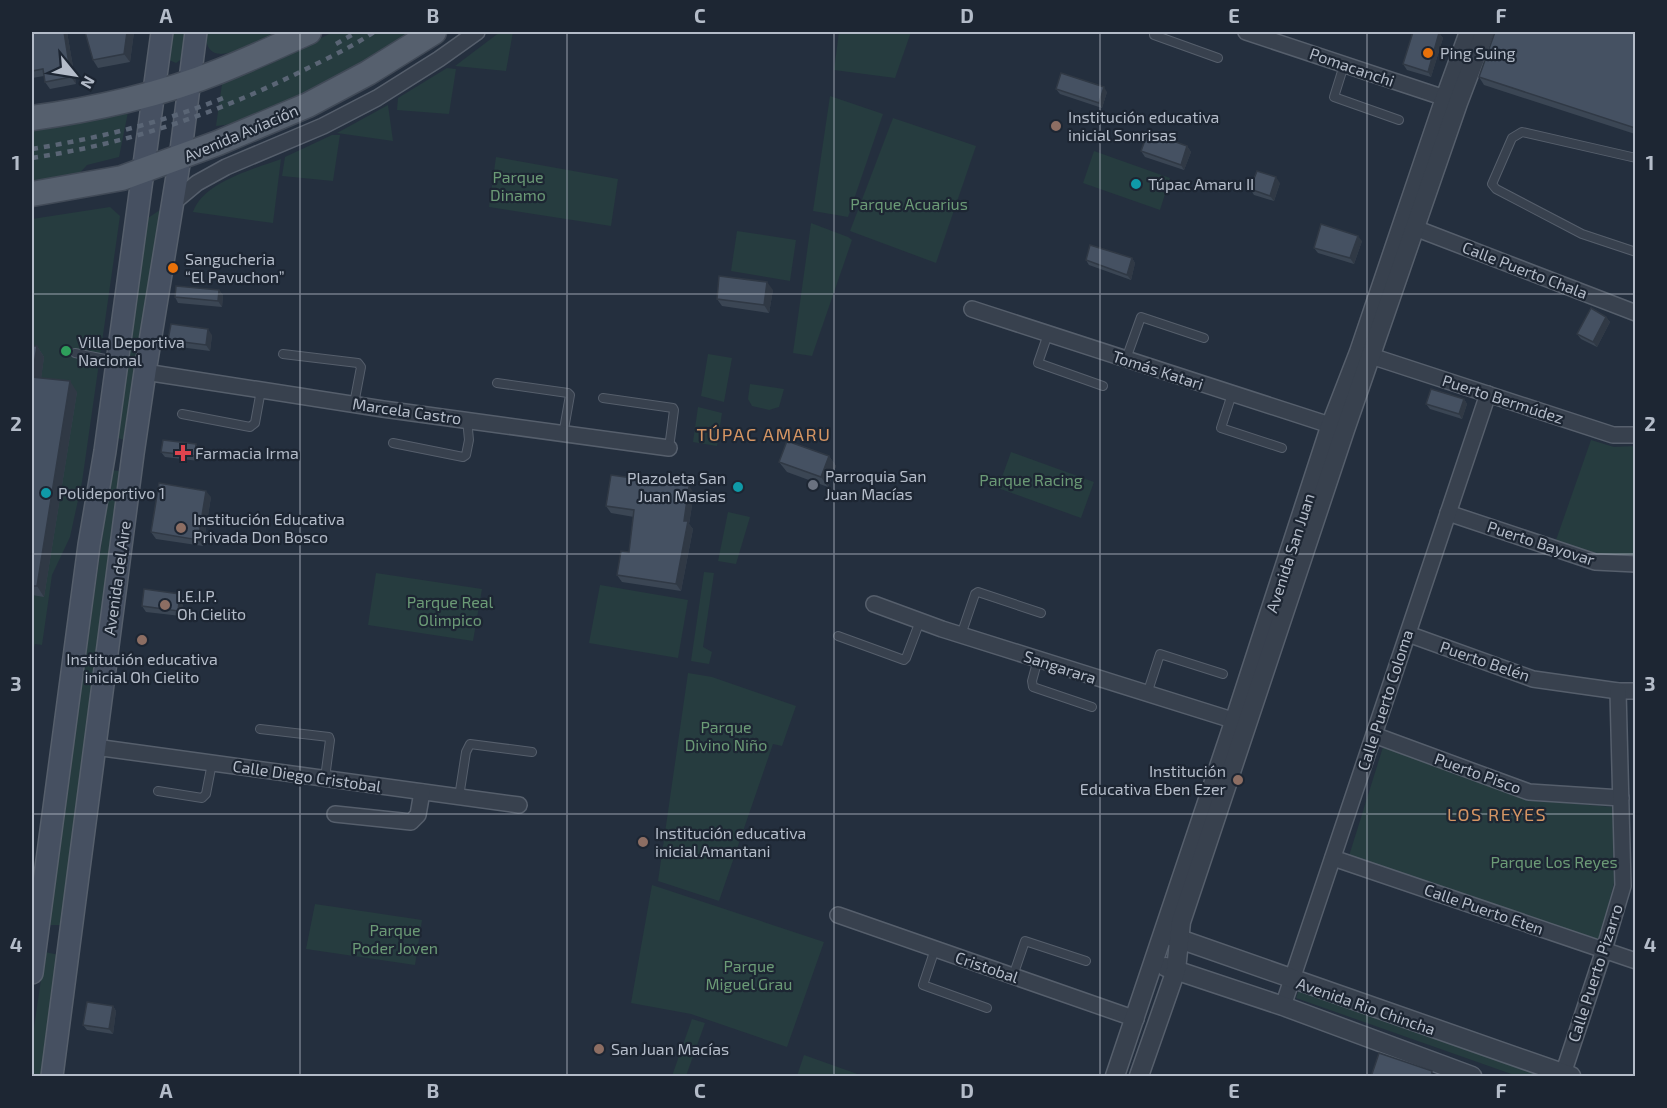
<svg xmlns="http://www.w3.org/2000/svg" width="1667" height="1108" viewBox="0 0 1667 1108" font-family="'Exo 2',sans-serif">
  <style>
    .green { fill: #263c3f }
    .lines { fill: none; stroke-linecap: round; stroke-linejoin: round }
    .service-casing { stroke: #565f6c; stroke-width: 10 }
    .minor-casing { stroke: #565f6c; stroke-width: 18 }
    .tertiary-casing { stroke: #565f6c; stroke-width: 21 }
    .secondary-casing { stroke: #565f6c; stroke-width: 24 }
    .primary-casing { stroke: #414a57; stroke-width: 27 }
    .service { stroke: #38414e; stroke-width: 8 }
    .minor { stroke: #38414e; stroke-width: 15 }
    .tertiary { stroke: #38414e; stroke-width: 18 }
    .secondary { stroke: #465061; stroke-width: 21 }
    .primary { stroke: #56606e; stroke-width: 24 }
    .rail { stroke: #5a6575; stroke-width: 4.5; stroke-dasharray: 6 6; stroke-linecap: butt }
    .wall { fill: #3b4654 }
    .shaded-wall { fill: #303945 }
    .building { fill: #455162; stroke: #303945; stroke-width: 1.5 }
    .grid { fill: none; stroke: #b4bcc9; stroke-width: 1.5; stroke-opacity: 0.55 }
    .food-dot { fill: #e8710a; stroke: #1d2633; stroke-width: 2 }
    .education-dot { fill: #8d6e63; stroke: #1d2633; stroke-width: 2 }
    .culture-dot { fill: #0f9aa8; stroke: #1d2633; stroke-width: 2 }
    .leisure-dot { fill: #2e9e5b; stroke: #1d2633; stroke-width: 2 }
    .health-dot { fill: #e0444e; stroke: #1d2633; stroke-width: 2 }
    .worship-dot { fill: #6b7280; stroke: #1d2633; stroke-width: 2 }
    .labels { text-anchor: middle; stroke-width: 4.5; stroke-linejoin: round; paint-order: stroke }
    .poi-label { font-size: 16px; fill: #b4bcc9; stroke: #1d2633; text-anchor: start }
    .street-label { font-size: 16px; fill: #b4bcc9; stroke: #1d2633 }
    .park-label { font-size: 16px; fill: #6b9a76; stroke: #1d2633 }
    .neighbourhood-label { font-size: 18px; letter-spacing: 1.5px; fill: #d59563; stroke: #1d2633 }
    .neatline { fill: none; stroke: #b4bcc9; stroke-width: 2 }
    .grid-label { font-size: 20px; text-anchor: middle; font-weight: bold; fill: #b4bcc9 }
  </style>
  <rect width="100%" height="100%" fill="#242f3e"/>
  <g class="green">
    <path d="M171 32H187L183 58 176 63 169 60 168 56Z"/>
    <path d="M206 32H274L272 34C252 43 204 75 206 32Z"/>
    <path d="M333 32H411C365 61 319 88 269 109 252 116 234 125 216 126L222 84 270 64Z"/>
    <path d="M500 32H513L506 71 455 66Z"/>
    <path d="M839 32H911L895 78 834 70Z"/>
    <path d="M447 68 456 69 449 114 397 110 398 98Z"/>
    <path d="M830 96 883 114 848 217 813 211Z"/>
    <path d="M388 105 393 141 337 133Z"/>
    <path d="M128 112 119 157 87 165 76 177 32 185V130Z"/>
    <path d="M893 118 976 146 936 263 850 231Z"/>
    <path d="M332 135H340L333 181 282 176 285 157Z"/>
    <path d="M1094 151 1170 178 1160 210 1083 183Z"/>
    <path d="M496 157 618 179 611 226 489 207Z"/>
    <path d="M281 159 273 223 193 212C203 182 254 169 281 159Z"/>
    <path d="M110 207 120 216 82 482 70 537 52 575 42 645 35 644 32 654V219Z"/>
    <path d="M163 208 127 440C121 440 118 439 115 433L145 220Z"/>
    <path d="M811 223 848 237 852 240 812 356 793 353Z"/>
    <path d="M737 231 796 240 790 281 731 271Z"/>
    <path d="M708 354 732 358 724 402 701 396Z"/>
    <path d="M750 384 784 389 779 407 769 410 752 406 748 399Z"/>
    <path d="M698 407 722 413 717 446 693 442Z"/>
    <path d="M1591 440 1614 447 1635 446V558L1596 556 1555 543Z"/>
    <path d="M1011 452 1094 482 1081 518 998 488Z"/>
    <path d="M112 470 125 472 62 925H47Z"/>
    <path d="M728 512 750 517 736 564 718 561Z"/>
    <path d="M704 572 714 573 703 647 712 652 709 664 691 661Z"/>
    <path d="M376 573 482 589 473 641 368 625Z"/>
    <path d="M600 585 688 600 678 658 589 643Z"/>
    <path d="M688 673 712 677 796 706 782 746 773 744 719 901 658 881Z"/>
    <path d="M1383 747 1528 800 1613 807 1614 883 1599 940 1349 856Z"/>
    <path d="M652 885 824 942 787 1047 691 1014 631 1003Z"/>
    <path d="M315 904 422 920 415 965 306 949Z"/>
    <path d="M45 952 59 955 44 1076H32V1041Z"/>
    <path d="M1299 990 1548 1076H1517L1296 998Z"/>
    <path d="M692 1019 705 1023 686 1076H672Z"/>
    <path d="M804 1055 863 1076H797Z"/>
  </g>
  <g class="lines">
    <defs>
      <g id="service">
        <path d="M1154 32V35L1218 58"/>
        <path d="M1344 65 1334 97 1399 120"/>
        <path d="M1636 158 1522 132 1512 138 1492 184 1496 189 1582 234 1636 252"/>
        <path d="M1048 334 1038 363 1103 386"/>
        <path d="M75 353 115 361"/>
        <path d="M283 354 358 363 361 367 354 404"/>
        <path d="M1126 359 1141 317 1204 338"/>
        <path d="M497 383 568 393 570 395 563 435"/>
        <path d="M1232 394 1221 428 1282 448"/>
        <path d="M603 398 673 408 674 410 669 448"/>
        <path d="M182 414 250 427 255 423 261 390"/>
        <path d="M393 443 463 457 466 455 469 440 467 419"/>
        <path d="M961 635 975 594 978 592 1041 613"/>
        <path d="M838 636 904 660 906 658 920 621"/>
        <path d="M1038 659 1032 681 1033 687 1092 707"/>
        <path d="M1147 694 1160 654 1223 674"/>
        <path d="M260 729 329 737 330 740 325 778"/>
        <path d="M158 791 202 798 206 794 212 763"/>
        <path d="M459 797 466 752 470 744 532 752"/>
        <path d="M935 949 923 985 987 1008"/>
        <path d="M1013 976 1025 941 1086 961"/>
      </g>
      <g id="minor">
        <path d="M1246 32 1454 101"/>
        <path d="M173 203 197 183 226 167 323 126 377 98 439 59 477 32"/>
        <path d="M1415 228 1636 313"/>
        <path d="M972 309 1339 428"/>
        <path d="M1371 356 1613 435H1636"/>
        <path d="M145 372 383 409 669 448"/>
        <path d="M1448 513 1595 562 1636 564"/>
        <path d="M874 604 942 629 1245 724"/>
        <path d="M1408 634 1533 679 1618 691H1636"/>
        <path d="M1374 735 1529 792 1621 798"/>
        <path d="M95 747 519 805"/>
        <path d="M335 814 411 822 418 815 422 792"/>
        <path d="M1333 858 1636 961"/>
        <path d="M838 915 1136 1019"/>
        <path d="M1283 1006 1488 394"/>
        <path d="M1563 1074 1604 950 1623 886 1618 691"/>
      </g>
      <g id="tertiary">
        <path d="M1168 935 1571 1076"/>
        <path d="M1166 967 1283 1006 1472 1076"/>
        <path d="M1115 1076 1234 722 1330 427 1359 352 1445 98 1469 32"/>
        <path d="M1139 1076 1176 970 1181 922 1345 430 1458 103 1485 32"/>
      </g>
      <g id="secondary">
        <path d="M32 973 89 545 105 451 162 32"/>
        <path d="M52 1076 133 454 145 372 180 158 196 32"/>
      </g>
      <g id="primary">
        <path d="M32 118C91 110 164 94 220 71 250 59 280 45 309 32"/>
        <path d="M32 194 122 178 218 143 308 105 368 73 434 32"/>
      </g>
    </defs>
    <use href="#service" class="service-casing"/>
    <use href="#minor" class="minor-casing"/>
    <use href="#tertiary" class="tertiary-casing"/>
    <use href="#secondary" class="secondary-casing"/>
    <use href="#primary" class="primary-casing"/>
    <use href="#service" class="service"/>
    <use href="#minor" class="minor"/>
    <use href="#tertiary" class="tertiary"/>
    <use href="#secondary" class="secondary"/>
    <use href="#primary" class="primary"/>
    <g class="rail">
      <path d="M336 44 357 32"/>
      <path d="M32 149C99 138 165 122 228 96"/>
      <path d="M32 158C129 143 213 115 302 71 326 59 352 47 374 32"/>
    </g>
  </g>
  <g class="wall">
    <path d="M32 32H67L76 84 50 89 45 82 44 76 32 78Z"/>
    <path d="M85 32H134L130 62 98 68 93 60Z"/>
    <path d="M1635 32V134L1484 85 1479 77Z"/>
    <path d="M1439 33 1443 38 1431 77 1407 70 1403 64Z"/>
    <path d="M1056 89 1107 92 1102 108 1060 94Z"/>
    <path d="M1187 146 1191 152 1184 170 1145 157 1141 151Z"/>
    <path d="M1280 183 1274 201 1254 195 1250 189Z"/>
    <path d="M1362 241 1354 264 1318 253 1314 248Z"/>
    <path d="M1132 258 1135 263 1131 280 1089 265 1086 260Z"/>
    <path d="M219 290 223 295 222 307 178 303 175 297Z"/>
    <path d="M773 290 769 313 722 306 717 299Z"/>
    <path d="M1606 317 1610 322 1597 347 1581 339 1577 334Z"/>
    <path d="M212 335 210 351 172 346 168 340Z"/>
    <path d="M32 346H37L44 357 41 378 77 392 44 597 32 595Z"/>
    <path d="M1464 399 1467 404 1462 419 1430 409 1426 404Z"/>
    <path d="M200 450 199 461 165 457 161 452Z"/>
    <path d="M829 456 836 466 828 487 787 472 779 462Z"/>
    <path d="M694 493 689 524 693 529 681 591 622 582 617 575 629 552 634 517 611 513 606 506Z"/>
    <path d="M211 497 203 546 156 539 151 532Z"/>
    <path d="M180 594 184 599 181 616 146 612 142 606Z"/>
    <path d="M113 1006 116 1011 113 1034 87 1030 83 1025Z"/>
  </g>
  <g class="shaded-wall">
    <path d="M64 32H67L76 84 71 77Z"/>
    <path d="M127 32H134L130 62 124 54Z"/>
    <path d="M1439 33 1443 38 1431 77 1428 72Z"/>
    <path d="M1104 87 1107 92 1102 108 1099 103Z"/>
    <path d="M1187 146 1191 152 1184 170 1181 165Z"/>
    <path d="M1276 177 1280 183 1274 201 1270 196Z"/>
    <path d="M1358 236 1362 241 1354 264 1350 258Z"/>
    <path d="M1132 258 1135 263 1131 280 1127 275Z"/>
    <path d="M767 282 773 290 769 313 764 305Z"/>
    <path d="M219 290 223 295 222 307 218 301Z"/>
    <path d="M1606 317 1610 322 1597 347 1593 342Z"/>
    <path d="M208 329 212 335 210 351 206 345Z"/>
    <path d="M37 346 44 357 40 387 32 377Z"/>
    <path d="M70 381 77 392 44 597 37 586Z"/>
    <path d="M1464 399 1467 404 1462 419 1459 414Z"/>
    <path d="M196 444 200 450 199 461 195 456Z"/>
    <path d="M829 456 836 466 828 487 821 477Z"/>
    <path d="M689 486 694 493 689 524 693 529 681 591 676 584Z"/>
    <path d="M206 491 211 497 203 546 198 540Z"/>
    <path d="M180 594 184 599 181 616 178 611Z"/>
    <path d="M113 1006 116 1011 113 1034 109 1029Z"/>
  </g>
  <g class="building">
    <path d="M32 32H64L71 77 45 82 43 69 32 71Z"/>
    <path d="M85 32H127L124 54 93 60Z"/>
    <path d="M1413 32H1435L1439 33 1428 72 1403 64Z"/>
    <path d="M1495 32H1635V128L1479 77Z"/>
    <path d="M1061 73 1104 87 1099 103 1056 89Z"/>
    <path d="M1148 132 1187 146 1181 165 1141 151Z"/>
    <path d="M1257 171 1276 177 1270 196 1250 189Z"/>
    <path d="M1321 224 1358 236 1350 258 1314 248Z"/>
    <path d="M1090 245 1132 258 1127 275 1086 260Z"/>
    <path d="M719 276 767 282 764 305 717 299Z"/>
    <path d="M176 286 219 290 218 301 175 297Z"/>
    <path d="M1591 308 1606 317 1593 342 1577 334Z"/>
    <path d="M171 324 208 329 206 345 168 340Z"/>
    <path d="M32 346H37L32 377 70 381 37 586H32Z"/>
    <path d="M1431 389 1464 399 1459 414 1426 404Z"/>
    <path d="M163 440 196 444 195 456 161 452Z"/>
    <path d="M787 441 829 456 821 477 779 462Z"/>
    <path d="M611 475 689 486 684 521H688L676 584 617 575 621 551 629 552 634 510 606 506Z"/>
    <path d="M159 483 206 491 198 540 151 532Z"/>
    <path d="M144 589 180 594 178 611 142 606Z"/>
    <path d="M87 1002 113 1006 109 1029 83 1025Z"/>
    <path d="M1379 1053 1432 1071 1431 1077H1371Z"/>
  </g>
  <path class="grid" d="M300 32V1076M567 32V1076M834 32V1076M1100 32V1076M1367 32V1076M32 294H1636M32 554H1636M32 814H1636"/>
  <g class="food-dot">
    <circle cx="1428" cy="53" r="6"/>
    <circle cx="173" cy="268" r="6"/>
  </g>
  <g class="education-dot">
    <circle cx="1056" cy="126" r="6"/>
    <circle cx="181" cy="528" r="6"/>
    <circle cx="165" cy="605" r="6"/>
    <circle cx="142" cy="640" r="6"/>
    <circle cx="1238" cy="780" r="6"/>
    <circle cx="643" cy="842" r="6"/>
    <circle cx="599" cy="1049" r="6"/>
  </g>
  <g class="culture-dot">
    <circle cx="1136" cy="184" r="6"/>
    <circle cx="738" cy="487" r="6"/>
    <circle cx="46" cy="493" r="6"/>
  </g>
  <circle class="leisure-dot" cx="66" cy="351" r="6"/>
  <path class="health-dot" d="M180 444h6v6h6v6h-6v6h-6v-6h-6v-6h6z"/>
  <circle class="worship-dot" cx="813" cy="485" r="6"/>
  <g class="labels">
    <g class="poi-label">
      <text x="1440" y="59">Ping Suing</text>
      <text x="1068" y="123">Institución educativa<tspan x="1068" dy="18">inicial Sonrisas</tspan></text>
      <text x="1148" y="190">Túpac Amaru II</text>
      <text x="185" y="265">Sangucheria<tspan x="185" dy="18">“El Pavuchon”</tspan></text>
      <text x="78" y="348">Villa Deportiva<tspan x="78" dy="18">Nacional</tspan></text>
      <text x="195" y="459">Farmacia Irma</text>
      <text x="825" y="482">Parroquia San<tspan x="825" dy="18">Juan Macías</tspan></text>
      <text x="726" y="484" text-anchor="end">Plazoleta San<tspan x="726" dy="18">Juan Masias</tspan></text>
      <text x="58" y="499">Polideportivo 1</text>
      <text x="193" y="525">Institución Educativa<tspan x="193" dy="18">Privada Don Bosco</tspan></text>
      <text x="177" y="602">I.E.I.P.<tspan x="177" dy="18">Oh Cielito</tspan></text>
      <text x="142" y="665" text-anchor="middle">Institución educativa<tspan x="142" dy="18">inicial Oh Cielito</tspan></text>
      <text x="1226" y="777" text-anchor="end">Institución<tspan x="1226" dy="18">Educativa Eben Ezer</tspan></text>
      <text x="655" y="839">Institución educativa<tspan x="655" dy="18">inicial Amantani</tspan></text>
      <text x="611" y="1055">San Juan Macías</text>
    </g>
    <g class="street-label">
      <text transform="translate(1352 67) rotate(19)" y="6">Pomacanchi</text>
      <text transform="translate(241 133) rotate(-23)" y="6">Avenida Aviación</text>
      <text transform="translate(1525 270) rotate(21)" y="6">Calle Puerto Chala</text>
      <text transform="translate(1158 370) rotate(18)" y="6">Tomás Katari</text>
      <text transform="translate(1503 399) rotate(18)" y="6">Puerto Bermúdez</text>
      <text transform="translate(407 411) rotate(8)" y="6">Marcela Castro</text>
      <text transform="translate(1541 543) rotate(18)" y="6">Puerto Bayovar</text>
      <text transform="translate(1290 553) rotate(-72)" y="6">Avenida San Juan</text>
      <text transform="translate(117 578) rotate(-82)" y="6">Avenida del Aire</text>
      <text transform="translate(1485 661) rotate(19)" y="6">Puerto Belén</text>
      <text transform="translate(1060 667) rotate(18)" y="6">Sangarara</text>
      <text transform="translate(1385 700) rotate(-72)" y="6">Calle Puerto Coloma</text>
      <text transform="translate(1478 773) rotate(20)" y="6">Puerto Pisco</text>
      <text transform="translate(307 776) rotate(8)" y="6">Calle Diego Cristobal</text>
      <text transform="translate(1484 909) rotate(19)" y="6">Calle Puerto Eten</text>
      <text transform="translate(987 967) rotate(19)" y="6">Cristobal</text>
      <text transform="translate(1595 973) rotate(-72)" y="6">Calle Puerto Pizarro</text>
      <text transform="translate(1366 1006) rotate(19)" y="6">Avenida Rio Chincha</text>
    </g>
    <g class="park-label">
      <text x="518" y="183">Parque<tspan x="518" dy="18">Dinamo</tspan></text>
      <text x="909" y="210">Parque Acuarius</text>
      <text x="1031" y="486">Parque Racing</text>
      <text x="450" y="608">Parque Real<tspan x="450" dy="18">Olimpico</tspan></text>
      <text x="726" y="733">Parque<tspan x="726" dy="18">Divino Niño</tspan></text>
      <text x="1554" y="868">Parque Los Reyes</text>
      <text x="395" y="936">Parque<tspan x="395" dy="18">Poder Joven</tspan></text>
      <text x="749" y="972">Parque<tspan x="749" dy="18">Miguel Grau</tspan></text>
    </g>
    <g class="neighbourhood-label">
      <text x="764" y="441">TÚPAC AMARU</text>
      <text x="1497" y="821">LOS REYES</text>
    </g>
  </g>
  <rect width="1667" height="1108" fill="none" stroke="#1d2633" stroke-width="66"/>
  <g transform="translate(75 75) rotate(120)" stroke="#1d2633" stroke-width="4.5" paint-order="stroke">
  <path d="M0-4.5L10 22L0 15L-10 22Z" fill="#b4bcc9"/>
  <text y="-9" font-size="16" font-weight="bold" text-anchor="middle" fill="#b4bcc9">N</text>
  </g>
  <rect x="33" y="33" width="1601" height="1042" class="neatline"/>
  <g class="grid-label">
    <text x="166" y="23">A</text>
    <text x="433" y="23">B</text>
    <text x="700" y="23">C</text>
    <text x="967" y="23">D</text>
    <text x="1234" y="23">E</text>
    <text x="1501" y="23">F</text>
    <text x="16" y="170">1</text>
    <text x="1650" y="170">1</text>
    <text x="16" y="431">2</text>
    <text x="1650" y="431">2</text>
    <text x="16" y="691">3</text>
    <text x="1650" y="691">3</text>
    <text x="16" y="952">4</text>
    <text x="1650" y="952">4</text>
    <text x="166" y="1098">A</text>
    <text x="433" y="1098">B</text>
    <text x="700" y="1098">C</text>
    <text x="967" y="1098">D</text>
    <text x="1234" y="1098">E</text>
    <text x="1501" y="1098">F</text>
  </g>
</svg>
